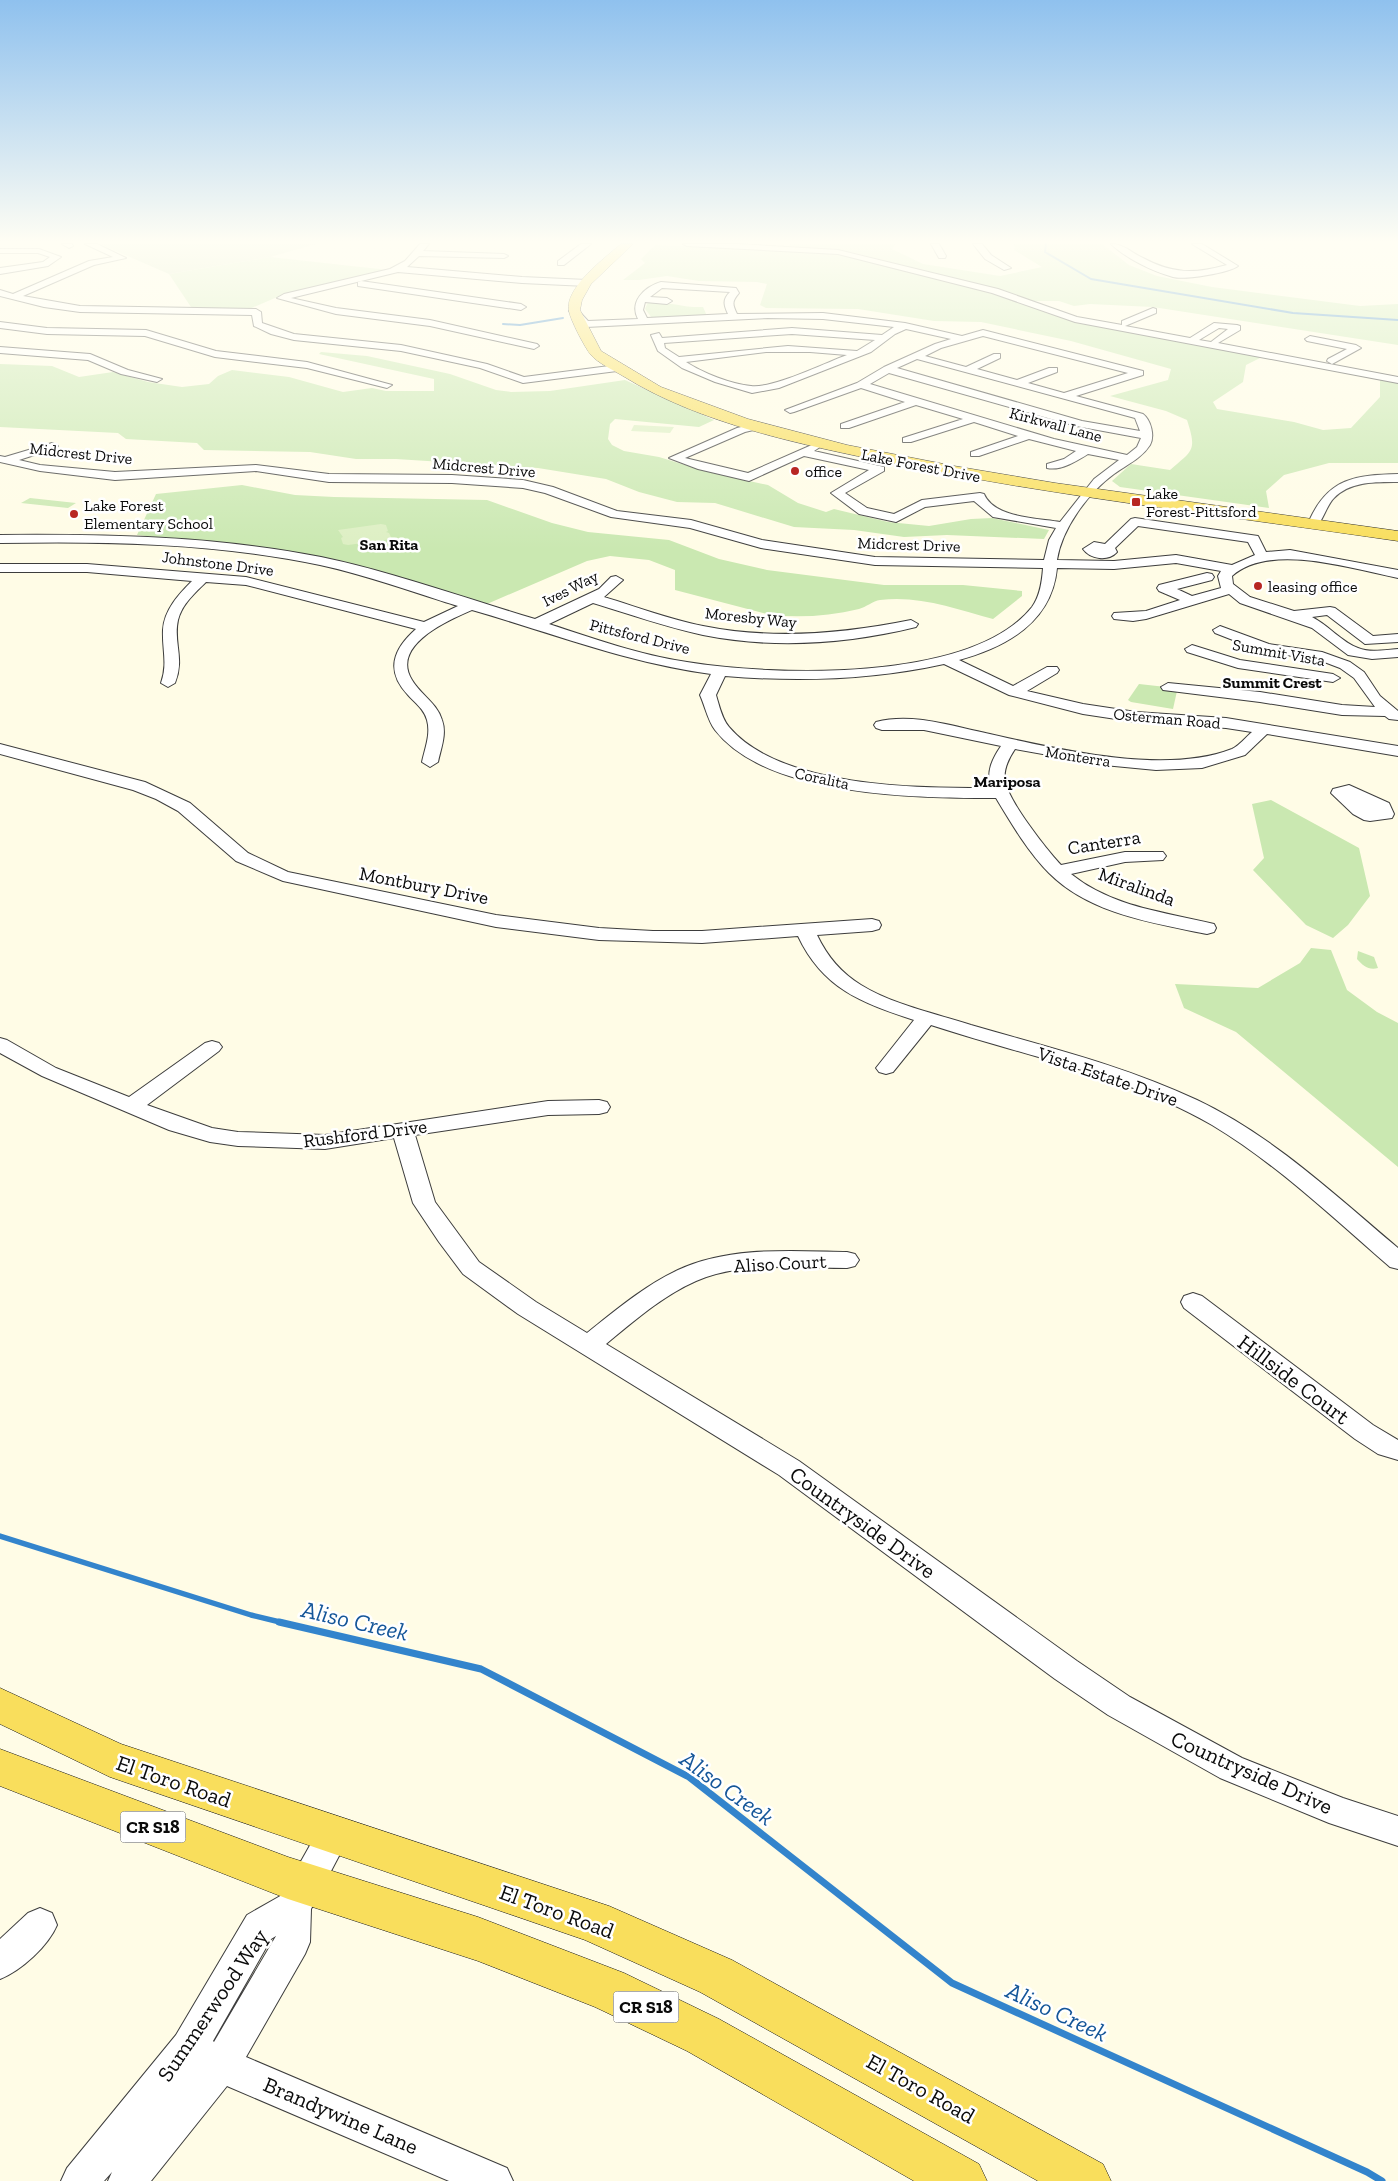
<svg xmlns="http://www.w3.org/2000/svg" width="1398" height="2181" viewBox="0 0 1398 2181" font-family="'Zilla Slab',serif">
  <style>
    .green { fill: #cae8b1 }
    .cemetery { fill: #d0deba }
    .pitch { fill: #ddefc3 }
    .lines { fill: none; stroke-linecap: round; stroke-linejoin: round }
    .stream-far2 { stroke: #3384cc; stroke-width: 2 }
    .stream-far1 { stroke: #3384cc; stroke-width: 5.5 }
    .stream { stroke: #3384cc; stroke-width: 7 }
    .minor-casing { stroke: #3d3d3d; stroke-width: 2 }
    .major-casing { stroke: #1b1b1b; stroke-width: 1 }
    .minor { fill: #fff; fill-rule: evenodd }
    .major { fill: #f9de5c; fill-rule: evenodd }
    .poi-dot { fill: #b82723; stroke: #fff; stroke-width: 2 }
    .labels { text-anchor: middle; stroke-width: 5; stroke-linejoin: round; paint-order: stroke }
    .far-street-label { font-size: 16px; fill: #0a0a0a; stroke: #fff }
    .far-poi-label { font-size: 16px; fill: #0a0a0a; stroke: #fff; text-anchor: start }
    .far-neighbourhood-label { font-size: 16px; font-weight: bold; fill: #0a0a0a; stroke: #fff }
    .shield { fill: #fff; stroke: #545454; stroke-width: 1 }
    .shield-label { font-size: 18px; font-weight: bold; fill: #0a0a0a }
    .street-label { font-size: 19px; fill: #0a0a0a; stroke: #fff }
    .near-street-label { font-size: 22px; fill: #0a0a0a; stroke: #fff }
    .near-water-label { font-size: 24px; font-style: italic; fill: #155699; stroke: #fff }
  </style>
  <rect width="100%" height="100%" fill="#fffce6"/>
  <g class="green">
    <path d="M790 244H896L892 249 923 264 1000 276 1042 267 1014 250 1015 247 1013 244H1102L1129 265 1157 276 1212 287 1360 306 1398 304V345L1153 307 1090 304 1074 306 1059 301H1032L992 288 855 253 789 246Z"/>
    <path d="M655 245 812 251 861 258 1001 294 1047 313 1085 323 1264 356 1246 365 1243 382 1213 402 1217 409 1294 422 1323 430 1351 428 1380 397V378L1398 381V463H1329L1284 475 1266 491 1269 508 1120 487 1112 481 1131 464 1170 470C1193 450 1197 451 1187 420L1166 411 1110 396 1168 380 1171 369 1071 341 981 322 934 321 858 309 766 308 760 305 767 284 757 282 699 281 667 276 639 280H623L645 263 641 259Z"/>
    <path d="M270 257 388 270 275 298 249 309 193 310 169 274Z"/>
    <path d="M648 302C667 301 684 308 703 307L707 316 652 318 645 309Z"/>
    <path d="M321 352 367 356 450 374 496 390 511 392 550 391 625 380 714 420 699 427 615 419 610 424 608 439 612 445 624 451 659 457 708 472 768 485 798 503 826 512 834 509 888 522 929 526 971 519 992 518 1049 530 1044 539 947 535 904 537 854 530 794 527 715 503 677 502 639 492 606 479 538 468 396 459H356L310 452 204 450 197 443 126 439 118 433 0 427V364L52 366 79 377 113 372 148 382 182 387 209 384 218 376 232 370 289 377 343 392 372 388 386 391H434V379L319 354Z"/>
    <path d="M242 485 295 495 334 497 487 500 552 523 588 532 669 540 719 559 767 570 884 585H963L1022 591V596L993 619C956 609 919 595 880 600 873 601 866 607 859 609 830 616 800 618 771 615L675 590V570L649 560 610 556 587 561 487 604 339 560 272 549 137 535 156 494Z"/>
    <path d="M30 498 76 503 68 508 21 503Z"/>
    <path d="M1139 684 1166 687 1177 691 1173 709 1131 702 1128 700Z"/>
    <path d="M1271 800 1359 848 1370 896 1348 925 1333 938 1306 925 1253 870 1264 858 1252 804Z"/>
    <path d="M1311 948 1331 950 1347 990 1377 1012 1398 1023V1167L1236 1032 1184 1008 1175 984 1258 988 1300 963Z"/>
    <path d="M1358 951 1374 957 1378 968C1369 971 1362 965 1357 959Z"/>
  </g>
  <path class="cemetery" d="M100 244H316L270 257 169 274Z"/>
  <g class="pitch">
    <path d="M634 425 674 427 670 433 631 431Z"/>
    <path d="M381 524 386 525 388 531 386 532 389 533 392 539 348 545 343 544 341 538 343 537 338 530Z"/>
  </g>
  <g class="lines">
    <g class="stream-far2">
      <path d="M1046 244 1045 252 1091 279 1293 313 1398 320"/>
      <path d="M503 324 520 325 563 318"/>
    </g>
    <path class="stream-far1" d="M0 1536 251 1615 284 1623"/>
    <path class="stream" d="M279 1622 481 1669 689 1777 952 1983 1367 2172 1382 2181"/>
    <defs>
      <g id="minor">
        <path d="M62 244H72L73 246 69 248Z"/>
        <path d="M85 244H97L126 258 94 265 23 296 80 306 256 309 261 312 262 323 294 334 401 345 487 364 524 377 617 365 622 368 617 371 523 383 480 368 401 351 294 340 271 334 254 326 252 315 80 312 44 307 0 296V290L13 294 89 261 113 257Z"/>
        <path d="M420 244H429L423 251 504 254 508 256 504 258 419 256 407 267 522 277 587 280 591 283 587 286 522 283 398 272 291 298 336 308 430 320 537 344 539 346 534 349 430 326 336 314 277 298 284 294 390 269 405 261Z"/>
        <path d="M581 244H591L564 265H558V261Z"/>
        <path d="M683 244H738L838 250 998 289 1077 317 1122 325V321L1153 308 1156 309V313L1125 326 1190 338 1214 323 1237 325 1240 326V330L1218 343 1398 377V383L1075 322 992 293 838 254 687 246ZM1219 328 1228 329 1211 342 1199 340Z"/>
        <path d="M931 244H939L946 256 945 258H939Z"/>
        <path d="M973 244H982L991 255 1011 268 1004 270 985 259Z"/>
        <path d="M1111 244C1125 244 1131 253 1143 258 1173 274 1194 274 1227 265L1192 244H1202L1238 266C1229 273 1185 280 1173 277 1152 271 1127 259 1111 244Z"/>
        <path d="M0 249H39L61 257 48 266 0 274V268L43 262 50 257 38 253H0Z"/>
        <path d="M361 281 521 304 526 307 521 310 358 286V282Z"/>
        <path d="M661 282 736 288 739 293C732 301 732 304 737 314L823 313 905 323 962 336 983 330 1143 371V375L1076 396 1143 414C1151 420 1155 436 1150 445 1141 459 1126 465 1114 474 1088 493 1062 528 1057 560L1114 561 1176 555 1232 565 1255 555 1248 542 1138 526 1115 548 1117 552C1108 562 1090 559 1083 549L1094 542 1105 544 1131 519 1135 518 1258 536 1266 552 1290 550 1398 570V578C1352 569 1270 542 1232 576L1233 584 1250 597 1294 611 1330 607 1335 608 1373 636 1398 634V642L1365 644 1327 615 1312 617C1328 625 1343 643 1358 648 1370 653 1385 650 1398 649V657L1372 659 1348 655 1312 628 1240 603 1229 594 1146 619 1133 621 1114 619 1112 616 1114 613 1146 611 1180 600 1159 591 1157 588 1159 585 1207 573 1212 574 1214 577 1212 580 1177 589 1192 596 1221 588 1218 576 1221 571 1176 563 1114 569 1057 568C1052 622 1007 647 959 660L1013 686 1047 667H1057L1059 670 1057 673 1027 691 1083 704 1136 712 1226 718 1398 746V756L1267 734 1245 755 1202 768 1156 770 1104 765 1015 749C1009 758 1003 769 1005 781 1009 802 1046 849 1061 865L1125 852H1163L1166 856 1163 860 1125 862 1071 874C1112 907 1164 912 1214 924L1216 928 1214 932 1207 934C1153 923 1090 914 1049 873 1028 852 1011 823 996 798 917 798 767 797 715 730 708 721 705 706 700 695L711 674C628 663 552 633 472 610 449 620 390 645 412 680 421 695 437 703 442 720 447 734 441 748 438 762L430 767 422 762C425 748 431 734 427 720 424 709 415 703 408 695 385 671 393 649 416 629L246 585 206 582C195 593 182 604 178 620 173 643 185 658 175 683L168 687 161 683C168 664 162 649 163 630 164 610 179 594 192 581L87 572H0V564H87L246 577 424 622 458 606C412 592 367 575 320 565 215 543 107 541 0 543V535C107 534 215 536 321 557 393 572 464 598 535 619L599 589 611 577 616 576 623 580 604 597C637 607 669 619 703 626 772 640 842 634 911 620L918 624 916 627C847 644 773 649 703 635 666 627 629 614 593 603L549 624C595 639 639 655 687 662 774 676 972 683 1032 607 1040 596 1042 582 1043 568L875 565 761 548 690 528 611 517 545 493 523 488 452 483 329 482 256 471 115 480 40 471 0 462V456L5 457 52 443 58 446 56 448 19 460 40 465 115 472 256 465 329 474 452 475 523 480 553 487 617 511 691 520 762 540 875 557 1044 560 1049 540 1056 528 993 517 974 501 925 507 896 522 859 514 831 493 869 470 804 456 749 481 698 469 669 458 737 428 758 423 763 426 762 428 745 432 685 458 748 473 814 444 820 447 814 451 884 467V471L845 493 867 508 894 514 922 500 980 493 984 494C994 518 1037 518 1060 522L1094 479 1119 460 1088 454C1077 461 1061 471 1047 468V464L1064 459 1076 451 1029 439 979 456H971V452L1018 436 974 422 911 442H903V438L963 419 916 405 849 428H841V424L905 402 861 388 794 412 790 413 785 410 857 383 884 367 935 344 951 339 906 329 895 334 871 352 779 388 752 393 715 382 682 368 658 351 651 335 659 333 662 338 792 328 882 335 894 327 823 319 768 318 586 327 577 323 569 311 577 309 588 321 638 319C629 302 644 287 661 282ZM662 288 730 292C722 300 724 305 728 314L647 318 643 310 645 302 667 304 672 301 667 298 650 297ZM792 334 875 340 857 351 788 346 679 357 665 348 664 343ZM983 336 1128 373 1064 393 1028 383 1057 372V368H1049L1017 380 977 369 1000 358V354H994L966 367 925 356 941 348ZM766 352H810L847 355C825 363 772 389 751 386 731 384 703 373 686 362ZM917 359 1135 418 1140 431 1082 421 897 368ZM889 373 1076 426 1141 438 1137 447 1127 455 1054 439 870 384ZM944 664 1009 695 1083 714 1136 722 1226 728 1252 732C1246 737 1239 746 1232 749 1163 776 1052 748 981 732 948 725 911 713 876 722L874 725 876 728 882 730H924L1001 746C992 759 986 772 991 788 917 788 781 788 729 727 722 719 719 705 716 695L725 676C798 682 872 680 944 664Z"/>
        <path d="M0 322 47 328 146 330 216 351 307 362 392 385 387 388 307 368 215 357 145 336 47 334 0 328Z"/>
        <path d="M1310 336 1356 345 1361 348 1332 364 1327 361 1328 359 1347 349 1307 341 1305 339Z"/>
        <path d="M0 347 90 354 128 370 162 379 157 382 121 374 88 360 0 353Z"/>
        <path d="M1398 474V482C1377 482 1350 481 1334 498 1328 504 1325 514 1320 522H1312L1310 519C1329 478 1356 475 1398 474Z"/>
        <path d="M1220 626 1269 644 1322 652 1350 662 1364 672 1380 696 1398 711V720L1389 719 1385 716 1342 715 1260 702 1163 690 1161 687 1168 683 1260 692 1342 705 1375 707 1354 678 1340 668 1319 660 1261 651 1215 633 1213 630Z"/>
        <path d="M1192 645 1240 660 1333 674 1340 678 1333 682 1238 668 1187 652 1185 649Z"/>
        <path d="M0 744 145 782 190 803 248 853 288 872 496 915 599 928 653 931H702L872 919 879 921 881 925 879 929 872 931 817 935C827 956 841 973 861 985 891 1004 937 1014 971 1025 1047 1047 1125 1066 1197 1100 1273 1136 1335 1195 1398 1248V1269L1390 1267C1332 1217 1277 1164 1212 1125 1126 1075 1025 1056 931 1025L893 1072 886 1074 879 1072 876 1068 914 1020C862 1003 823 989 798 936L702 943 599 940 496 927 283 881 236 861 178 811 156 799 133 790 0 754Z"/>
        <path d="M1349 785 1389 803 1394 814 1392 818 1370 821 1364 820 1353 814 1331 793 1333 789Z"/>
        <path d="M0 1038 7 1040 56 1068 129 1097 205 1043 212 1041 219 1043 222 1047 219 1051 147 1105 212 1128 238 1132 325 1135 548 1101 599 1100 607 1102 610 1107 607 1112 599 1114 548 1115 415 1135 435 1202 479 1262 536 1302 587 1333C616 1310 644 1286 678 1270 730 1246 791 1251 847 1252L855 1254 859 1260 855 1266 847 1268C798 1268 742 1261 696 1281 662 1296 634 1321 606 1344L799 1461 1077 1661 1130 1697 1242 1758 1343 1798 1398 1816V1846L1329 1823 1220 1778 1108 1715 1055 1679 779 1475 518 1314 463 1274 439 1242 413 1203 394 1138 325 1149 238 1146 210 1142 169 1130 42 1076 0 1053Z"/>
        <path d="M1193 1293 1202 1296 1373 1425 1398 1440V1460L1378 1454 1355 1439 1184 1308 1181 1302 1184 1296Z"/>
        <path d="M334 1820 346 1824 350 1835 311 1909 310 1942 305 1954 246 2057 507 2168 513 2181H449L227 2086 151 2181H108L112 2172 104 2181H61L67 2168 176 2035 247 1915 282 1895 322 1824ZM276 1936 214 2042 213 2041 271 1939Z"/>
        <path d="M40 1908 52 1913 57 1925C48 1946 22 1970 0 1979V1939L28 1913Z"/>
      </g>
      <g id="major">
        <path d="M621 244H633L591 284 582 300 580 310 601 351 661 387 748 419 847 445 954 466 1055 483 1398 531V541C1229 516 1059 497 891 463 803 445 700 424 623 376 613 370 598 363 591 355 585 348 570 319 569 311 564 288 606 257 621 244Z"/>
        <path d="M0 1688 121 1744 609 1906 732 1960 1103 2164 1111 2181H1038L700 1992 585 1940 110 1777 0 1724Z"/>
        <path d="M0 1749 288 1857 478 1917 624 1973 719 2019 979 2164 987 2181H914L687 2051 595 2007 478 1961 288 1899 0 1786Z"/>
      </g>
    </defs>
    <use href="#minor" class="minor-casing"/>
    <use href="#major" class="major-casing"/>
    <use href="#minor" class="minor"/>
    <use href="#major" class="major"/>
  </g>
  <linearGradient id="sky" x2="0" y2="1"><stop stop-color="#8fc1ee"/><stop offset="0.44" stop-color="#fffef4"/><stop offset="1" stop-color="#fffef4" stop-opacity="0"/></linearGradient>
  <rect width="1398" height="550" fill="url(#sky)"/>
  <g class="poi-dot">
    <circle cx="795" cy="471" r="5"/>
    <rect x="1131" y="497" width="10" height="10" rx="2.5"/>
    <circle cx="74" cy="514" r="5"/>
    <circle cx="1258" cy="586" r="5"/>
  </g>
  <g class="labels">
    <g class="far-street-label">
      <text transform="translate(1056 424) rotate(15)" y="6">Kirkwall Lane</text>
      <text transform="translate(81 453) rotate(6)" y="6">Midcrest Drive</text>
      <text transform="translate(921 465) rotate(11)" y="6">Lake Forest Drive</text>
      <text transform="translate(484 467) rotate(5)" y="6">Midcrest Drive</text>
      <text transform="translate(909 544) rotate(2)" y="6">Midcrest Drive</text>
      <text transform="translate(218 563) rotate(7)" y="6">Johnstone Drive</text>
      <text transform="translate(570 588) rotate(-27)" y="6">Ives Way</text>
      <text transform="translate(751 617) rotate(6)" y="6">Moresby Way</text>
      <text transform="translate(640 636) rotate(14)" y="6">Pittsford Drive</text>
      <text transform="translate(1279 652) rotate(10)" y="6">Summit Vista</text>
      <text transform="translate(1167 718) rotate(5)" y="6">Osterman Road</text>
      <text transform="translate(1078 756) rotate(9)" y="6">Monterra</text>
      <text transform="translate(822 778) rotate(12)" y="6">Coralita</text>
    </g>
    <g class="far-poi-label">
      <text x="805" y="477">office</text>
      <text x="1146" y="499">Lake<tspan x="1146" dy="18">Forest-Pittsford</tspan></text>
      <text x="84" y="511">Lake Forest<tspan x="84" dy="18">Elementary School</tspan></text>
      <text x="1268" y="592">leasing office</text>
    </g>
    <g class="far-neighbourhood-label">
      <text x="389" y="550">San Rita</text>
      <text x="1272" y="688">Summit Crest</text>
      <text x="1007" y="787">Mariposa</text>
    </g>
    <g class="shield">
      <rect x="120.5" y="1811.5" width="65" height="31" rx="4"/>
      <rect x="613.5" y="1991.5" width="65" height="31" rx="4"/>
    </g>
    <g class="shield-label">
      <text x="153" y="1833">CR S18</text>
      <text x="646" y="2013">CR S18</text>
    </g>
    <g class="street-label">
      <text transform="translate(1104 842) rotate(-9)" y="7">Canterra</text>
      <text transform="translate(424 885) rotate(11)" y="7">Montbury Drive</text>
      <text transform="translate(1137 886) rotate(20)" y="7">Miralinda</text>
      <text transform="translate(1108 1076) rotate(19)" y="7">Vista Estate Drive</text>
      <text transform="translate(365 1133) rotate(-7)" y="7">Rushford Drive</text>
      <text transform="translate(780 1263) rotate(-3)" y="7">Aliso Court</text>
    </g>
    <g class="near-street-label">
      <text transform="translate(1294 1379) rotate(37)" y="8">Hillside Court</text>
      <text transform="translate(863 1522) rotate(36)" y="8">Countryside Drive</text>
      <text transform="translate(1252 1772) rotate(24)" y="8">Countryside Drive</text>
      <text transform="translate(174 1781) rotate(19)" y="8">El Toro Road</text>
      <text transform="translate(557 1911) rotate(20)" y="8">El Toro Road</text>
      <text transform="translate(212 2005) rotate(-56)" y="8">Summerwood Way</text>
      <text transform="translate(921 2088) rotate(29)" y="8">El Toro Road</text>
      <text transform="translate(341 2115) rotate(23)" y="8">Brandywine Lane</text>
    </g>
    <g class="near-water-label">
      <text transform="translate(355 1621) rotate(13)" y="8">Aliso Creek</text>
      <text transform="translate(727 1788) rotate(36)" y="8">Aliso Creek</text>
      <text transform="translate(1057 2012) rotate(25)" y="8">Aliso Creek</text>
    </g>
  </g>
</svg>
